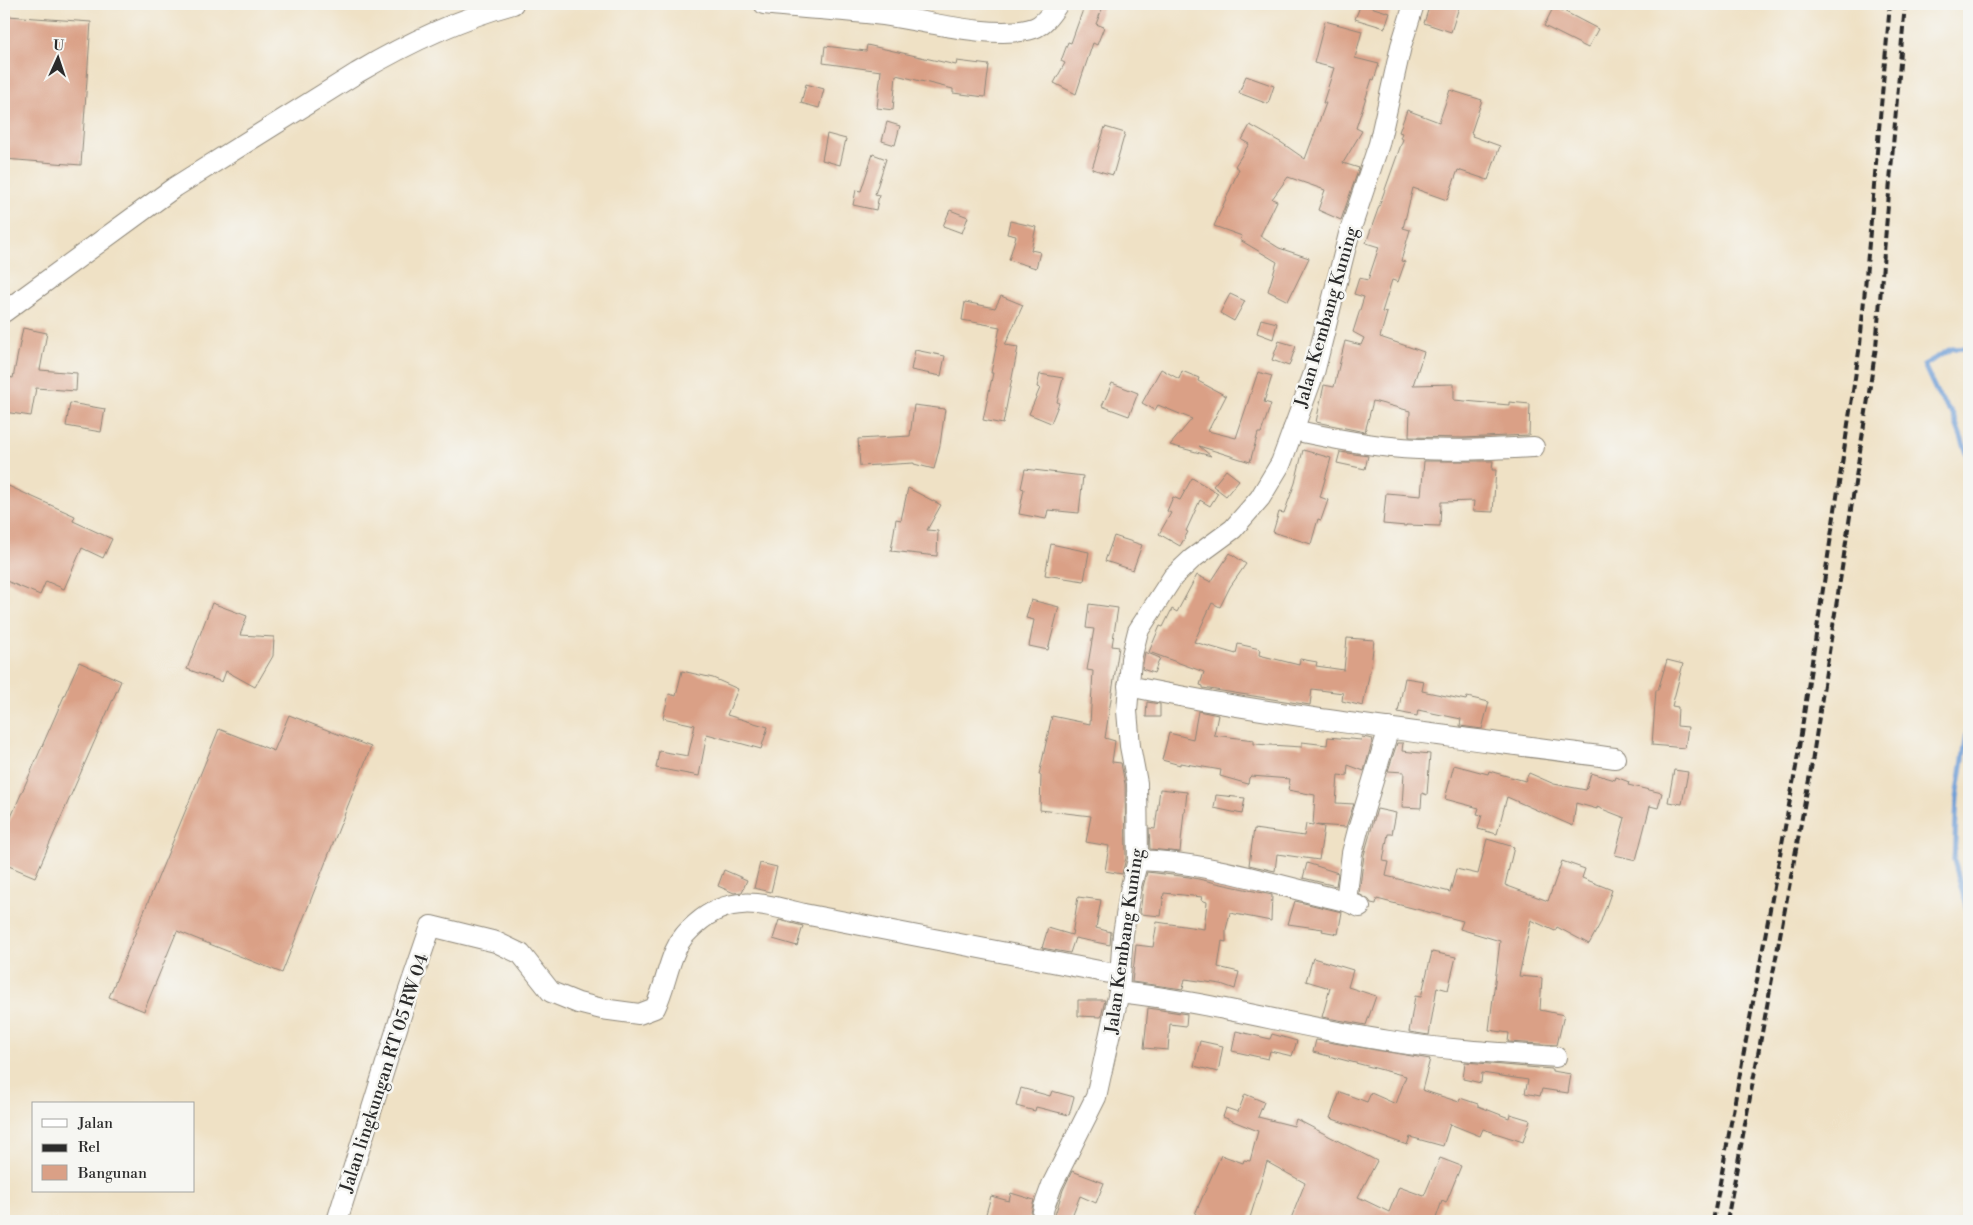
<svg xmlns="http://www.w3.org/2000/svg" width="1973" height="1225" viewBox="0 0 1973 1225" font-family="'Libre Bodoni',serif">
  <style>
    .lines { fill: none; stroke-linecap: round; stroke-linejoin: round }
    .stream { stroke: #6c9cd5; stroke-width: 5 }
    .building { fill: #daa086 }
    .minor-casing { stroke: #8d8678; stroke-width: 22 }
    .minor { stroke: #fff; stroke-width: 20 }
    .rail { stroke: #2b2b2b; stroke-width: 4; stroke-dasharray: 8 4; stroke-linecap: butt }
    .labels { text-anchor: middle; stroke-width: 5; stroke-linejoin: round; paint-order: stroke }
    .street-label { font-size: 18px; fill: #2b2b2b; stroke: #f6f6f2 }
  </style>
  <rect width="100%" height="100%" fill="#f6f6f2"/>
  <filter id="ink" filterUnits="userSpaceOnUse"><feTurbulence type="fractalNoise" baseFrequency=".02" numOctaves="2"/><feDisplacementMap in="SourceGraphic" scale="10" xChannelSelector="R" yChannelSelector="G"/><feConvolveMatrix kernelMatrix="1 2 1 2 8 2 1 2 1" color-interpolation-filters="sRGB"/></filter>
  <filter id="wash" filterUnits="userSpaceOnUse"><feTurbulence type="fractalNoise" baseFrequency=".0096" numOctaves="4" result="noise"/><feDisplacementMap in="SourceGraphic" scale="20" xChannelSelector="R" yChannelSelector="G"/><feGaussianBlur stdDeviation="1.12" result="paint"/><feColorMatrix in="noise" values="0 0 0 0 0 0 0 0 0 0 0 0 0 0 0 0 0 1.4 0 .05"/><feComposite in="paint" operator="in"/></filter>
  <g filter="url(#wash)">
    <rect width="100%" height="100%" fill="#efe1c5"/>
    <g class="lines">
      <g class="stream">
        <path d="M1969 348 1951 349 1924 365 1938 395 1953 415 1969 459"/>
        <path d="M1969 720 1957 798 1954 860 1969 917"/>
      </g>
    </g>
    <g id="blocks">
      <g class="building">
        <path d="M1085 4H1104L1096 24 1104 27 1097 45 1093 43 1076 94 1054 83 1065 63 1061 61 1068 42 1071 43Z"/>
        <path d="M1361 4 1390 13 1385 28 1355 19Z"/>
        <path d="M1430 4H1460L1451 32 1424 23Z"/>
        <path d="M1554 6 1598 29 1588 48 1544 26Z"/>
        <path d="M8 16 91 22 81 165 4 159V74Z"/>
        <path d="M1325 21 1362 31 1355 58 1379 64 1374 80 1372 79 1356 128 1362 131 1343 163 1359 168 1341 220 1318 210 1325 190 1288 177 1272 199 1277 201 1260 236 1279 248 1309 258 1288 301 1268 291 1277 262 1240 240 1242 236 1214 226 1239 169 1235 166 1249 144 1242 140 1250 125 1282 143 1305 159 1326 103H1323L1334 68 1314 63Z"/>
        <path d="M867 45 956 65 957 61 989 65 985 97 953 93V89L896 75 893 110 877 108 881 71 823 63 825 46 866 51Z"/>
        <path d="M1246 76 1274 86 1268 104 1239 93Z"/>
        <path d="M806 84 824 89 819 108 801 103Z"/>
        <path d="M1450 90 1482 100 1471 133 1473 134 1472 136 1500 146 1488 180 1458 170 1447 200 1413 188 1403 228 1410 230 1401 261 1405 262 1398 282 1392 280 1382 312 1387 313 1380 337 1424 352 1413 385 1454 384V400L1509 405V402L1530 404 1529 435 1463 438 1409 437 1410 411 1373 401 1365 432 1316 422 1324 385 1334 387 1345 341 1361 345 1364 338 1353 332 1364 297 1354 294 1359 278 1368 280 1379 247 1366 243 1403 139 1400 138 1402 133 1399 132 1407 110 1439 122Z"/>
        <path d="M887 122 900 126 895 145 882 141Z"/>
        <path d="M1105 127 1125 133 1113 175 1092 169Z"/>
        <path d="M827 134 846 139 840 165 822 160Z"/>
        <path d="M873 154 886 159 875 194 879 195 876 210 853 205 856 190 861 191Z"/>
        <path d="M950 210 968 217 962 233 943 226Z"/>
        <path d="M1010 221 1036 227 1031 250 1040 252 1036 268 1009 260 1016 236 1007 234Z"/>
        <path d="M1230 294 1245 301 1234 321 1220 313Z"/>
        <path d="M1001 296 1023 305 1005 345 1018 347 1003 424 983 420 993 373H991L1000 327 962 320 965 302 995 308Z"/>
        <path d="M1261 319 1277 323 1273 339 1257 333Z"/>
        <path d="M23 328 47 333 40 370 77 373 76 391 36 388 31 416 4 412V376L13 378Z"/>
        <path d="M1279 341 1296 346 1289 366 1272 360Z"/>
        <path d="M915 350 945 356 941 376 911 370Z"/>
        <path d="M1161 369 1179 379 1182 371 1199 378 1198 381 1226 396 1208 431 1236 438 1258 372 1272 376 1264 402 1271 404 1261 433H1258L1250 462 1199 446 1211 456 1170 445 1192 419 1158 405 1155 410 1142 403Z"/>
        <path d="M1040 374 1063 378 1057 402 1059 403 1051 423 1029 414 1040 388 1037 387Z"/>
        <path d="M1112 383 1138 393 1129 416 1102 406Z"/>
        <path d="M70 403 105 409 101 432 66 426Z"/>
        <path d="M914 405 945 409 940 445 934 469 914 464V463L860 466 858 439 910 436Z"/>
        <path d="M1303 450 1331 458 1320 497 1328 500 1321 520 1318 519 1311 544 1273 532 1279 512 1284 513 1295 483Z"/>
        <path d="M1340 452 1368 456 1365 469 1337 463Z"/>
        <path d="M1424 461H1493L1492 470H1496L1493 512 1473 511 1474 501 1441 502 1440 526 1406 525V526L1383 524 1386 493 1421 496Z"/>
        <path d="M1025 469 1083 476 1079 513 1048 510 1046 519 1019 514 1024 489 1021 488Z"/>
        <path d="M1226 470 1239 480 1226 496 1213 486Z"/>
        <path d="M1192 478 1218 493 1210 506 1200 500 1186 531 1188 532 1180 546 1159 534 1171 513 1167 511 1173 497 1180 500Z"/>
        <path d="M4 484 75 516 73 521 112 539 103 558 82 548 64 589 46 581 40 595 4 580Z"/>
        <path d="M908 488 941 505 927 530 938 531 937 556 891 551 896 519 901 520Z"/>
        <path d="M1114 536 1142 545 1133 570 1105 561Z"/>
        <path d="M1051 544 1089 552 1084 581 1045 575Z"/>
        <path d="M1230 553 1246 564 1230 587 1220 607 1212 603 1194 642 1236 654 1238 644 1260 649 1259 655 1299 665 1300 659 1317 662 1316 666 1344 670 1347 638 1374 640 1371 666 1363 706 1342 701 1343 693 1312 689 1310 705 1203 688V686L1200 685 1204 672 1149 652 1160 626 1163 627 1172 609 1177 612 1197 575 1211 582Z"/>
        <path d="M1031 600 1059 607 1048 650 1029 646 1034 620 1026 618Z"/>
        <path d="M212 603 247 616 240 635 274 637 273 656 255 687 226 671 222 682 187 669Z"/>
        <path d="M1089 604 1118 608 1112 646 1119 647 1105 738 1115 741 1112 762 1121 763 1125 784 1126 858 1122 874 1105 871 1109 846 1086 842 1091 816 1040 810 1041 775H1039L1052 716 1090 724 1093 671 1087 670 1094 629 1086 628Z"/>
        <path d="M1145 652 1160 658 1154 673 1142 669Z"/>
        <path d="M1667 660 1683 664 1672 706 1678 707 1677 726 1688 727 1685 748 1652 745 1656 690H1658Z"/>
        <path d="M79 662 121 681 35 877 4 864V833Z"/>
        <path d="M682 671 713 678 738 689 727 715 768 727 761 749 707 734 699 776 656 768 659 751 688 756 695 725 663 718 669 694 676 696Z"/>
        <path d="M1405 678 1424 681 1422 691 1466 700 1467 697 1489 702 1482 729 1460 726 1461 719 1418 710 1417 716 1398 712Z"/>
        <path d="M1147 702 1160 704V717H1146Z"/>
        <path d="M1198 711 1218 715 1214 735 1254 740V744L1302 747V742L1327 745 1328 737 1361 740 1362 737 1373 739 1364 771 1348 765 1347 776 1338 775 1336 803 1354 804 1346 827 1315 825 1324 827 1319 860 1277 854 1275 871 1249 865 1254 829 1304 836 1306 824 1313 825 1315 795 1288 790 1290 779 1251 776 1249 778 1248 784 1220 776 1221 770 1180 763V765L1162 760 1169 733 1193 739Z"/>
        <path d="M289 715 371 747 282 973 177 931 144 1011 109 997 219 729 274 751Z"/>
        <path d="M1397 743H1403L1402 751 1430 754 1427 795 1422 793 1421 808 1402 807 1404 772 1388 771Z"/>
        <path d="M1454 765 1488 774 1489 771 1525 781 1529 773 1554 784 1586 790 1591 773 1615 780 1616 777 1629 782 1628 785 1662 793 1658 808 1650 806 1636 860 1615 855 1625 818 1597 807V809L1576 803 1573 826 1507 797 1497 834 1478 829 1482 815 1477 814 1479 808 1445 799Z"/>
        <path d="M1674 770 1688 772 1682 804 1668 802Z"/>
        <path d="M1160 789 1187 792 1185 812H1184L1180 852 1150 849 1149 828 1155 829Z"/>
        <path d="M1216 795 1245 798 1242 814 1214 808Z"/>
        <path d="M1377 809 1396 813 1392 834H1388L1383 861 1389 862 1386 876 1450 892 1456 869 1478 874 1487 839 1514 847 1505 885 1548 901 1562 861 1585 869 1582 878 1612 890 1600 924 1589 944 1557 927 1555 931 1531 920 1519 976 1542 978 1540 1010 1564 1015 1557 1045 1508 1042 1509 1033 1489 1030 1500 941 1460 929 1463 921 1377 899 1376 904 1371 903 1369 900 1359 894 1364 855Z"/>
        <path d="M760 863 777 867 771 892 754 888Z"/>
        <path d="M1307 863 1338 873 1336 886 1303 878Z"/>
        <path d="M724 870 747 880 742 892 734 893 718 886Z"/>
        <path d="M1147 872 1189 877 1272 895 1271 921 1230 913 1226 929V942L1222 941 1218 967 1239 972 1235 989 1221 984 1185 979 1183 989 1132 982 1136 945 1153 947 1157 922 1204 929 1207 902 1201 900 1202 897 1164 893 1161 916 1140 914 1143 887Z"/>
        <path d="M1078 897 1101 900 1096 928 1111 932 1110 945 1075 938 1070 953 1042 948 1048 928 1072 935Z"/>
        <path d="M1295 901 1342 912 1338 934 1322 931 1323 929 1288 924Z"/>
        <path d="M779 920 803 926 797 946 773 939Z"/>
        <path d="M1432 952 1456 957 1448 990 1437 987 1429 1035 1409 1032 1415 996 1421 997Z"/>
        <path d="M1313 958 1353 970 1348 987 1376 996 1366 1025 1322 1017 1330 988 1306 981Z"/>
        <path d="M1078 1000H1105L1101 1017 1078 1016Z"/>
        <path d="M1148 1008 1187 1014 1186 1026 1170 1024 1168 1050 1144 1048Z"/>
        <path d="M1236 1031 1270 1039 1272 1034 1297 1041 1292 1056 1270 1051 1268 1059 1232 1051Z"/>
        <path d="M1316 1040 1430 1059 1422 1090 1459 1102 1460 1098 1478 1104V1106L1509 1118 1510 1114 1530 1120 1523 1142 1483 1129 1480 1136 1450 1124 1443 1146 1410 1137 1407 1145 1330 1118 1340 1092 1367 1102 1371 1093 1396 1104 1406 1076 1313 1052Z"/>
        <path d="M1200 1041 1223 1046 1218 1072 1194 1066Z"/>
        <path d="M1465 1062 1552 1069V1071L1571 1074 1568 1093 1542 1089 1540 1096 1525 1093 1528 1080 1482 1073 1481 1083 1463 1079Z"/>
        <path d="M1021 1088 1050 1096 1052 1091 1074 1097 1069 1115 1036 1107 1035 1111 1016 1106Z"/>
        <path d="M1245 1094 1264 1102 1258 1117 1294 1126 1296 1119 1377 1161 1358 1197 1389 1212 1399 1187 1424 1196 1440 1158 1461 1166 1446 1203 1442 1201 1435 1221H1290L1305 1183 1267 1162 1249 1221H1211L1195 1214 1221 1155 1243 1163 1244 1160 1250 1161 1258 1131 1223 1117 1226 1108 1238 1112Z"/>
        <path d="M1072 1171 1104 1183 1096 1203 1080 1196 1070 1221H1053L1063 1190Z"/>
        <path d="M1011 1193 1034 1200 1029 1221H984L991 1196 1009 1201Z"/>
      </g>
    </g>
  </g>
  <g filter="url(#ink)">
    <use href="#blocks" fill-opacity="0" stroke="#8d8678" stroke-width="1"/>
    <g class="lines">
      <defs>
        <g id="minor">
          <path d="M764 4C806 9 848 10 890 16 928 22 999 40 1034 28 1045 24 1052 12 1058 4"/>
          <path d="M4 312 175 187 357 73C406 44 458 19 513 4"/>
          <path d="M1293 430C1326 437 1358 444 1391 447 1439 452 1487 449 1534 447"/>
          <path d="M1128 686C1289 719 1453 736 1615 758"/>
          <path d="M1138 860C1209 862 1277 886 1346 901L1360 907"/>
          <path d="M1346 901 1352 853 1358 830 1389 728"/>
          <path d="M1119 992C1210 1002 1298 1027 1389 1041 1444 1050 1500 1053 1556 1057"/>
          <path d="M337 1221 407 996 431 926 496 942 521 954 551 992 578 1003 602 1009 639 1014 655 1008C664 990 667 969 675 951 680 939 687 932 696 924 730 893 764 904 804 914L1120 975"/>
          <path d="M1041 1221 1044 1207 1052 1185 1096 1097 1119 992 1123 934 1131 886 1138 860 1137 783 1130 746 1127 711 1131 659 1138 631 1173 577 1192 559 1233 529 1260 498 1281 463 1314 373 1349 234 1379 144 1401 46 1414 4"/>
        </g>
      </defs>
      <use href="#minor" class="minor-casing"/>
      <use href="#minor" class="minor"/>
      <g class="rail">
        <path d="M1713 1221 1796 767 1860 345 1890 4"/>
        <path d="M1727 1221 1811 769 1876 347 1905 4"/>
      </g>
    </g>
  </g>
  <g class="labels">
    <g class="street-label">
      <text transform="translate(1326 317) rotate(-74)" y="6">Jalan Kembang Kuning</text>
      <text transform="translate(1124 941) rotate(-82)" y="6">Jalan Kembang Kuning</text>
      <text transform="translate(384 1073) rotate(-72)" y="6">Jalan lingkungan RT 05 RW 04</text>
    </g>
  </g>
  <rect width="1973" height="1225" fill="none" stroke="#f6f6f2" stroke-width="20"/>
  <rect x="32" y="1102" width="162" height="90" fill="#f6f6f2" stroke="#a5a5a2"/>
  <rect x="42" y="1119" width="25" height="8" fill="#ffffff" stroke="#a5a5a2"/>
  <text x="78" y="1128" font-size="15" fill="#2b2b2b">Jalan</text>
  <rect x="42" y="1144" width="25" height="8" fill="#2b2b2b" stroke="#a5a5a2"/>
  <text x="78" y="1152" font-size="15" fill="#2b2b2b">Rel</text>
  <rect x="42" y="1165" width="25" height="15" fill="#daa086" stroke="#a5a5a2"/>
  <text x="78" y="1178" font-size="15" fill="#2b2b2b">Bangunan</text>
  <g transform="translate(58 58) rotate(3)" stroke="#f6f6f2" stroke-width="4" paint-order="stroke">
  <path d="M0-4L9 19L0 12L-9 19Z" fill="#2b2b2b"/>
  <text y="-8" font-size="14" font-weight="bold" text-anchor="middle" fill="#2b2b2b">U</text>
  </g>
</svg>
